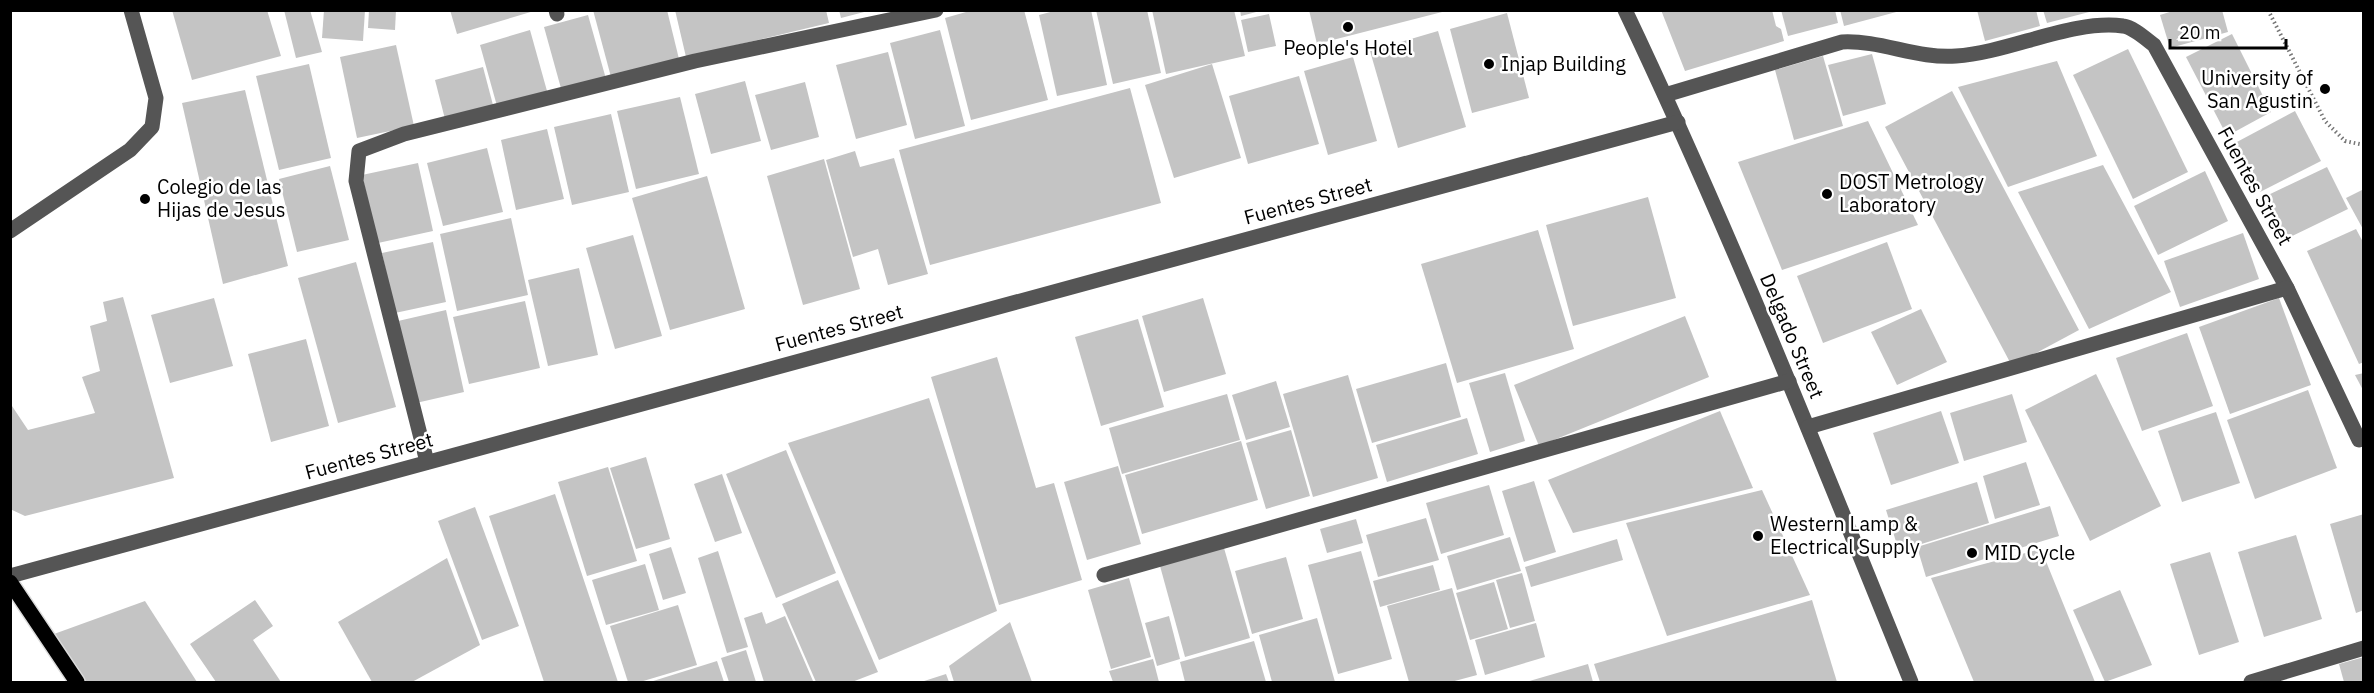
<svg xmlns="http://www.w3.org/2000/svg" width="2374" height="693" viewBox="0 0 2374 693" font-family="'IBM Plex Sans',sans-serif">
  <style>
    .building { fill: #c4c4c4 }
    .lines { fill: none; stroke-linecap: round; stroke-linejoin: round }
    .major-casing { stroke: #dbdbdb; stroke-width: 18 }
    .path { stroke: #777; stroke-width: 4; stroke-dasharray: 1.5 3; stroke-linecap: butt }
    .minor { stroke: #555; stroke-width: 15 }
    .major { stroke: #000; stroke-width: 15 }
    .poi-dot { fill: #000; stroke: #fff; stroke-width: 2 }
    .labels { text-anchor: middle; stroke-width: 5; stroke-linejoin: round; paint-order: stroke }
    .poi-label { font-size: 20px; fill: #000; stroke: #fff; text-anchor: start }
    .street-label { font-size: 20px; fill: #000; stroke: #fff }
  </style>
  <rect width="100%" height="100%" fill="#fff"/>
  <g class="building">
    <path d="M172 10H267L281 56 192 80Z"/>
    <path d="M284 10H310L322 52 296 58Z"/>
    <path d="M324 10H365L363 41 322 38Z"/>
    <path d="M369 10H396L395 30 368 28Z"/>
    <path d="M450 10H534V11L457 34Z"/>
    <path d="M593 10H667L679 59 611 77Z"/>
    <path d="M675 10H826L829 23 686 57Z"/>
    <path d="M839 10H868V11L841 18Z"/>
    <path d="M973 10H1024L1048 100 971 120 945 18Z"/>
    <path d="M1058 10H1091L1107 85 1057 96 1039 15Z"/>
    <path d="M1096 10H1147L1161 73 1113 84Z"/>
    <path d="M1152 10H1234L1245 56 1166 74Z"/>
    <path d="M1240 10H1260V11L1241 16Z"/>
    <path d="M1309 10H1446V11L1317 44Z"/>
    <path d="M1661 10H1772L1776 26 1781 29 1784 41 1685 71Z"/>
    <path d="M1781 10H1835L1838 23 1788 36Z"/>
    <path d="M1840 10H1900V11L1844 26Z"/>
    <path d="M1977 10H2036L2040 26 1985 41Z"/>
    <path d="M2043 10H2092L2093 11 2047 23Z"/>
    <path d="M2176 10H2222L2228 32 2170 48 2160 15Z"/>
    <path d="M1507 13 1529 98 1472 113 1450 29Z"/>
    <path d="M1269 14 1276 46 1248 52 1241 20Z"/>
    <path d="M588 15 606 79 562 92 544 27Z"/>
    <path d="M530 30 547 91 497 106 480 45Z"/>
    <path d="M940 30 965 126 915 139 890 43Z"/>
    <path d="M1438 31 1466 127 1398 148 1370 51Z"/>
    <path d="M2232 34 2271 112 2227 136 2186 57Z"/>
    <path d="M396 45 414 126 357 138 340 57Z"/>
    <path d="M2128 49 2188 172 2133 199 2073 75Z"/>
    <path d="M888 52 907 125 856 139 836 65Z"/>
    <path d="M1872 54 1886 104 1843 116 1828 65Z"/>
    <path d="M1823 56 1843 126 1794 140 1775 70Z"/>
    <path d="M1353 57 1377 141 1328 155 1304 71Z"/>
    <path d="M2057 61 2097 156 2008 187 1958 87Z"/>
    <path d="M309 64 331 158 279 170 256 76Z"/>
    <path d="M1212 64 1241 158 1174 178 1145 85Z"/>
    <path d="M483 67 493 105 445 119 435 80Z"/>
    <path d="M1299 76 1319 144 1248 164 1229 96Z"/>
    <path d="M745 81 761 141 711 154 695 94Z"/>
    <path d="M805 82 819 137 771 150 755 95Z"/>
    <path d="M1130 88 1161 203 930 265 899 150Z"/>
    <path d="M245 90 288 266 223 284 182 103Z"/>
    <path d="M1952 91 2079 330 2012 366 1885 127Z"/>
    <path d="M680 97 699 174 636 189 617 111Z"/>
    <path d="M2295 111 2321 161 2260 192 2235 143Z"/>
    <path d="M611 114 629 192 572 205 554 127Z"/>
    <path d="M1868 121 1918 225 1782 270 1738 162Z"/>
    <path d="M547 129 564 199 516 210 501 140Z"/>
    <path d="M487 148 503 212 443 226 427 163Z"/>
    <path d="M855 151 860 167 894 158 928 274 888 285 878 249 853 257 826 160Z"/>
    <path d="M824 159 860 289 803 305 767 176Z"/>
    <path d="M418 163 433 231 378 243 362 175Z"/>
    <path d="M2103 165 2171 292 2089 329 2018 192Z"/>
    <path d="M330 166 349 240 297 252 279 179Z"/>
    <path d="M2327 167 2348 209 2286 239 2266 196Z"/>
    <path d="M2205 171 2228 221 2158 255 2134 206Z"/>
    <path d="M707 176 745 309 670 330 632 198Z"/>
    <path d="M2364 189V231L2346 198Z"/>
    <path d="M1648 197 1676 298 1573 326 1546 225Z"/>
    <path d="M511 218 528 295 457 311 440 234Z"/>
    <path d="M2356 229 2364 244V362L2359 364 2307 251Z"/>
    <path d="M1538 230 1574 349 1457 383 1421 264Z"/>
    <path d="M2243 233 2259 279 2180 307 2164 261Z"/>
    <path d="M633 235 662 336 615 349 586 248Z"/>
    <path d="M433 242 446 302 395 313 382 253Z"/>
    <path d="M1887 242 1912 309 1823 343 1797 276Z"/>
    <path d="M356 262 396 407 338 423 298 278Z"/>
    <path d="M579 268 598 355 548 366 528 280Z"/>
    <path d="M123 297 174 478 25 516 10 509V403L28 430 95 413 82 377 100 371 90 326 107 321 103 302Z"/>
    <path d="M214 298 233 366 170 383 151 315Z"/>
    <path d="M1203 298 1226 374 1164 392 1142 316Z"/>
    <path d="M2279 298 2311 385 2230 414 2199 327Z"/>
    <path d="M525 301 540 368 469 384 453 317Z"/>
    <path d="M1921 309 1947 362 1897 385 1871 332Z"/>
    <path d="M446 310 464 392 416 403 398 321Z"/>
    <path d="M1685 316 1709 377 1539 446 1514 385Z"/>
    <path d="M1138 319 1164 407 1101 426 1075 337Z"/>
    <path d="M2187 333 2213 406 2142 431 2116 358Z"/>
    <path d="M306 339 329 426 271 442 248 354Z"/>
    <path d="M997 357 1036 488 1054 483 1082 580 999 605 931 377Z"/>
    <path d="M1446 363 1461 417 1372 443 1356 389Z"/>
    <path d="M1505 373 1525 441 1490 452 1469 383Z"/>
    <path d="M2364 373V392L2355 375Z"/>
    <path d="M2096 374 2161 506 2090 541 2025 410Z"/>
    <path d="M1348 375 1378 478 1313 497 1283 394Z"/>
    <path d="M1276 381 1290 427 1246 440 1232 395Z"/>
    <path d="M2308 390 2337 468 2255 499 2227 420Z"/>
    <path d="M1227 394 1240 440 1122 474 1109 428Z"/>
    <path d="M2012 394 2027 442 1964 461 1950 413Z"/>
    <path d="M929 398 997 611 879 660 788 443Z"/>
    <path d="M1720 411 1753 488 1573 533 1548 480Z"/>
    <path d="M1941 411 1959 463 1891 485 1873 433Z"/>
    <path d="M2216 412 2240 483 2182 502 2158 431Z"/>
    <path d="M1467 418 1478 454 1387 482 1376 445Z"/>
    <path d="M1291 430 1310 496 1266 509 1246 443Z"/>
    <path d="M1241 441 1258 500 1142 534 1125 475Z"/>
    <path d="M786 450 836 573 776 598 726 474Z"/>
    <path d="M646 457 670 539 636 549 610 468Z"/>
    <path d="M2026 462 2040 505 1995 519 1983 476Z"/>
    <path d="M1118 466 1141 544 1087 560 1064 482Z"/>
    <path d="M608 467 637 561 587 576 558 482Z"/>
    <path d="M722 474 742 533 715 542 694 484Z"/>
    <path d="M1534 481 1556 552 1524 562 1502 491Z"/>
    <path d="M1977 482 1989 523 1899 551 1886 510Z"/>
    <path d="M1489 485 1504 535 1441 554 1426 503Z"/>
    <path d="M1762 490 1810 595 1667 636 1626 523Z"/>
    <path d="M555 494 618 682H544L489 516Z"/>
    <path d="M2050 506 2059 536 1926 577 1917 547Z"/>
    <path d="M475 507 519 626 482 640 438 521Z"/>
    <path d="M2364 514V610L2356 613 2330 524Z"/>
    <path d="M1426 518 1439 560 1378 577 1366 535Z"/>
    <path d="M1356 519 1363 543 1327 553 1320 529Z"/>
    <path d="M2296 535 2322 619 2264 637 2238 552Z"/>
    <path d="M1510 537 1521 571 1457 590 1447 556Z"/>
    <path d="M1617 539 1623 560 1531 587 1525 567Z"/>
    <path d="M671 547 686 593 663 600 649 554Z"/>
    <path d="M1224 548 1250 638 1185 657 1160 566Z"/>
    <path d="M2041 549 2095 682H1974L1931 578Z"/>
    <path d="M718 551 748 647 727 653 698 558Z"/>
    <path d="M1361 551 1392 659 1338 674 1308 565Z"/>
    <path d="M2210 552 2239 642 2199 655 2170 564Z"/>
    <path d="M1286 557 1303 619 1252 634 1235 571Z"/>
    <path d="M447 558 480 645 412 682H372L338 622Z"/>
    <path d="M645 564 659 610 606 625 592 580Z"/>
    <path d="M1433 565 1440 590 1380 607 1373 581Z"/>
    <path d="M1522 573 1535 621 1510 628 1496 580Z"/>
    <path d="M1129 578 1151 657 1111 669 1088 590Z"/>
    <path d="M838 580 878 672 852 682H816L782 604Z"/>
    <path d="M1494 582 1508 629 1470 640 1456 593Z"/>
    <path d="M1452 588 1477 675 1451 682H1409L1387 606Z"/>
    <path d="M2120 590 2152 665 2105 682 2073 610Z"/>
    <path d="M255 600 273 626 253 640 281 682H216L190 644Z"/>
    <path d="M1812 600 1837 682H1600L1594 664Z"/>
    <path d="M145 601 197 682H85L54 634Z"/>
    <path d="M678 605 697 665 640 682H628L610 626Z"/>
    <path d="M762 612 766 624 785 616 813 681 764 682 744 618Z"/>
    <path d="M1169 616 1180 659 1157 666 1145 623Z"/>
    <path d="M1317 618 1335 682H1272L1259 635Z"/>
    <path d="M1010 622 1032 682H954L949 666Z"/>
    <path d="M1536 623 1545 657 1485 675 1475 640Z"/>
    <path d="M1254 641 1266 682H1185L1180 662Z"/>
    <path d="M746 650 756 682H729L721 658Z"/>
    <path d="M2364 657V682H2344L2339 664Z"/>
    <path d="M1153 659 1159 682H1113L1109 671Z"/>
    <path d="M717 661 724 682H650Z"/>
    <path d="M1588 664 1593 682H1526Z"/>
    <path d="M946 674 949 682H921Z"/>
  </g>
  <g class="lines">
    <defs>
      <path id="major" d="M10 582 77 682"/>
    </defs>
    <use href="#major" class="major-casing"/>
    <path class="path" d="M2268 10 2325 121 2345 141 2364 145"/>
    <g class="minor">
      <path d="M556 10 557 14"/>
      <path d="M1625 10C1730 231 1820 457 1911 682"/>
      <path d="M1665 95 1842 42C1881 40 1917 59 1956 56 2008 53 2073 19 2123 26 2133 27 2146 39 2154 45L2287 288 2359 440"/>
      <path d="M10 231 130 150 152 127 156 98 131 10"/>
      <path d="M1808 427 2287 288"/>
      <path d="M427 462 356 181 359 151 404 134 695 61 936 10"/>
      <path d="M1104 575 1789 381"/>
      <path d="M10 576 1678 122"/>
      <path d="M2251 682 2364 648"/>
    </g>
    <use href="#major" class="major"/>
  </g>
  <g class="poi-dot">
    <circle cx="1348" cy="27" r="6"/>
    <circle cx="1489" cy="64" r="6"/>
    <circle cx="2325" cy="89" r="6"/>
    <circle cx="1827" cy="194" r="6"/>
    <circle cx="145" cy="199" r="6"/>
    <circle cx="1758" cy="536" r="6"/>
    <circle cx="1972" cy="553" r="6"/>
  </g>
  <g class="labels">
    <g class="poi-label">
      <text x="1348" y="55" text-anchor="middle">People's Hotel</text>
      <text x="1501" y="71">Injap Building</text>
      <text x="2313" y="85" text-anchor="end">University of<tspan x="2313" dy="23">San Agustin</tspan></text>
      <text x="1839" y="189">DOST Metrology<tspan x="1839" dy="23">Laboratory</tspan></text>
      <text x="157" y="194">Colegio de las<tspan x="157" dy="23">Hijas de Jesus</tspan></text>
      <text x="1770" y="531">Western Lamp &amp;<tspan x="1770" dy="23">Electrical Supply</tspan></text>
      <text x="1984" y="560">MID Cycle</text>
    </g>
    <g class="street-label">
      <text transform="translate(2255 186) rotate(61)" y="7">Fuentes Street</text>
      <text transform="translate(1308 201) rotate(-15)" y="7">Fuentes Street</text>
      <text transform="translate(839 328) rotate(-15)" y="7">Fuentes Street</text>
      <text transform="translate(1792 336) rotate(67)" y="7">Delgado Street</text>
      <text transform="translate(369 456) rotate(-15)" y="7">Fuentes Street</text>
    </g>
  </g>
  <rect width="2374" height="693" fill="none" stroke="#000000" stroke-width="24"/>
  <path d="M2170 39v9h116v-9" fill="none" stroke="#000000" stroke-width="3"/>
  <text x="2179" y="39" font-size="18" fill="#000000" stroke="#ffffff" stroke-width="4.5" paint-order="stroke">20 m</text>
</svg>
